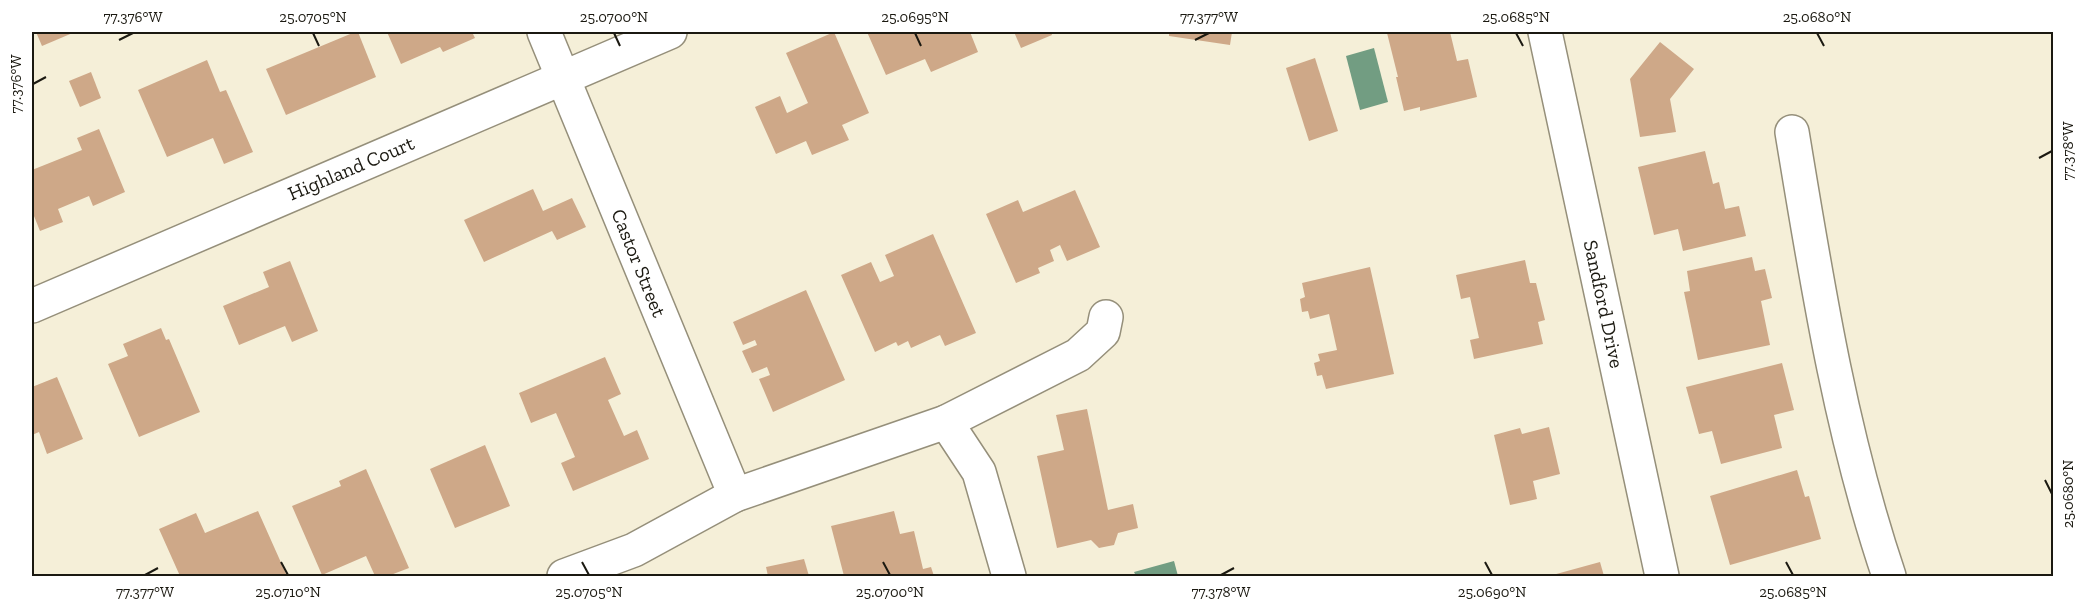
<svg xmlns="http://www.w3.org/2000/svg" width="2085" height="608" viewBox="0 0 2085 608" font-family="'Zilla Slab',serif">
  <style>
    .water { fill: #729d82 }
    .building { fill: #cea888 }
    .lines { fill: none; stroke-linecap: round; stroke-linejoin: round }
    .minor-casing { stroke: #958f7a; stroke-width: 36 }
    .minor { stroke: #fff; stroke-width: 33 }
    .ticks { fill: none; stroke: #1b1911; stroke-width: 2 }
    .labels { text-anchor: middle; stroke-width: 4.5; stroke-linejoin: round; paint-order: stroke }
    .street-label { font-size: 20px; fill: #1b1911; stroke: #fff }
    .neatline { fill: none; stroke: #1b1911; stroke-width: 2 }
    .ticks-label { font-size: 15px; text-anchor: middle; fill: #1b1911 }
  </style>
  <rect width="100%" height="100%" fill="#f5efd8"/>
  <g class="water">
    <path d="M1374 48 1388 102 1360 110 1346 56Z"/>
    <path d="M1174 561 1178 576H1136L1134 572Z"/>
  </g>
  <g class="building">
    <path d="M36 32H75L42 46Z"/>
    <path d="M355 32H358L376 77 286 115 266 69Z"/>
    <path d="M387 32H472L475 38 443 52 440 47 401 64Z"/>
    <path d="M834 32 869 113 842 125 849 140 812 155 806 141 776 154 755 107 780 96 787 113 808 103 786 53Z"/>
    <path d="M867 32H970L978 52 931 72 925 59 886 75Z"/>
    <path d="M1014 32H1051L1052 35 1021 48Z"/>
    <path d="M1169 32H1232L1230 45 1169 36Z"/>
    <path d="M1395 32H1450L1457 61 1468 59 1477 97 1420 111V107L1404 111 1396 77H1398L1387 33Z"/>
    <path d="M1660 42 1694 69 1670 99 1676 132 1640 137 1630 79Z"/>
    <path d="M1315 58 1338 131 1309 141 1286 68Z"/>
    <path d="M207 60 220 92 226 90 253 152 224 164 213 138 167 157 138 90Z"/>
    <path d="M91 72 101 98 80 107 69 81Z"/>
    <path d="M99 129 125 192 93 206 89 196 58 209 63 222 40 231 32 211V170L82 150 77 138Z"/>
    <path d="M1705 151 1713 184 1719 182 1725 209 1739 206 1746 236 1683 251 1678 229 1654 235 1638 167Z"/>
    <path d="M533 189 543 211 572 198 586 227 557 240 552 231 484 262 464 220Z"/>
    <path d="M1075 190 1100 247 1067 261 1060 245 1050 250 1054 261 1038 268 1040 273 1016 283 986 214 1018 200 1023 212Z"/>
    <path d="M933 234 976 333 945 346 940 335 911 348 908 341 898 346 896 342 875 352 841 275 871 262 880 282 894 276 885 255Z"/>
    <path d="M1752 257 1755 271 1765 269 1772 298 1761 301 1770 345 1698 360 1684 292 1690 291 1687 271Z"/>
    <path d="M1525 260 1530 283H1536L1545 320 1538 322 1543 344 1474 359 1470 340 1479 338 1470 297 1461 299 1456 275Z"/>
    <path d="M290 261 318 331 292 342 285 326 239 345 223 306 269 287 263 272Z"/>
    <path d="M1370 267 1394 374 1326 389 1322 375 1317 376 1314 363 1320 361 1318 354 1337 350 1329 314 1310 319 1308 311 1302 312 1300 299 1305 297 1302 283Z"/>
    <path d="M806 290 845 380 773 412 759 379 770 375 767 367 752 373 742 351 757 345 755 340 743 345 733 322Z"/>
    <path d="M161 328 166 340 169 339 200 412 139 437 108 364 128 356 123 344Z"/>
    <path d="M605 357 621 394 608 400 624 436 637 430 649 459 573 491 561 463 575 457 556 413 531 423 519 393Z"/>
    <path d="M1782 363 1794 410 1774 415 1782 448 1721 464 1712 431 1699 434 1686 387Z"/>
    <path d="M57 377 83 439 47 454 39 432 32 435V387Z"/>
    <path d="M1087 409 1108 510 1133 504 1138 528 1118 533 1114 545 1099 548 1091 540 1057 548 1037 456 1064 450 1056 415Z"/>
    <path d="M1549 427 1560 474 1533 481 1537 499 1510 505 1494 435 1520 428 1522 434Z"/>
    <path d="M485 445 510 506 455 528 430 469Z"/>
    <path d="M366 469 409 568 388 576H375L366 556 322 575 292 506 341 486 339 481Z"/>
    <path d="M1797 470 1805 497 1809 496 1821 539 1730 565 1710 496Z"/>
    <path d="M258 511 287 576H180L159 529 196 513 205 533Z"/>
    <path d="M894 511 900 534 914 531 923 569 931 567 934 576H844L831 526Z"/>
    <path d="M804 559 809 576H768L766 567Z"/>
    <path d="M1600 562 1604 576H1549Z"/>
  </g>
  <g class="lines">
    <defs>
      <g id="minor">
        <path d="M544 32 735 495"/>
        <path d="M1545 32 1662 576"/>
        <path d="M1792 132C1817 283 1840 431 1889 576"/>
        <path d="M32 306 670 32"/>
        <path d="M946 422 979 472 1009 576"/>
        <path d="M564 576 634 550 735 495 946 422 1078 355 1103 332 1106 317"/>
      </g>
    </defs>
    <use href="#minor" class="minor-casing"/>
    <use href="#minor" class="minor"/>
  </g>
  <path class="ticks" d="M313 33 319 46M614 33 620 46M915 33 921 46M1516 33 1523 46M1817 33 1824 46M119 40 133 33M1195 40 1209 33M33 84 46 77M2039 158 2052 151M2045 480 2052 494M281 562 288 575M582 562 589 575M883 562 890 575M1485 562 1492 575M1786 562 1793 575M145 575 158 568M1221 575 1234 568"/>
  <g class="labels">
    <g class="street-label">
      <text transform="translate(351 168) rotate(-23)" y="7">Highland Court</text>
      <text transform="translate(639 263) rotate(68)" y="7">Castor Street</text>
      <text transform="translate(1604 304) rotate(78)" y="7">Sandford Drive</text>
    </g>
  </g>
  <rect width="2085" height="608" fill="none" stroke="#ffffff" stroke-width="66"/>
  <rect x="33" y="33" width="2019" height="542" class="neatline"/>
  <g class="ticks-label">
    <text x="133" y="22">77.376°W</text>
    <text x="313" y="22">25.0705°N</text>
    <text x="614" y="22">25.0700°N</text>
    <text x="915" y="22">25.0695°N</text>
    <text x="1209" y="22">77.377°W</text>
    <text x="1516" y="22">25.0685°N</text>
    <text x="1817" y="22">25.0680°N</text>
    <text transform="translate(16 84) rotate(-90)" y="5">77.376°W</text>
    <text transform="translate(2068 151) rotate(-90)" y="5">77.378°W</text>
    <text transform="translate(2068 494) rotate(-90)" y="5">25.0680°N</text>
    <text x="145" y="597">77.377°W</text>
    <text x="288" y="597">25.0710°N</text>
    <text x="589" y="597">25.0705°N</text>
    <text x="890" y="597">25.0700°N</text>
    <text x="1221" y="597">77.378°W</text>
    <text x="1492" y="597">25.0690°N</text>
    <text x="1793" y="597">25.0685°N</text>
  </g>
</svg>
